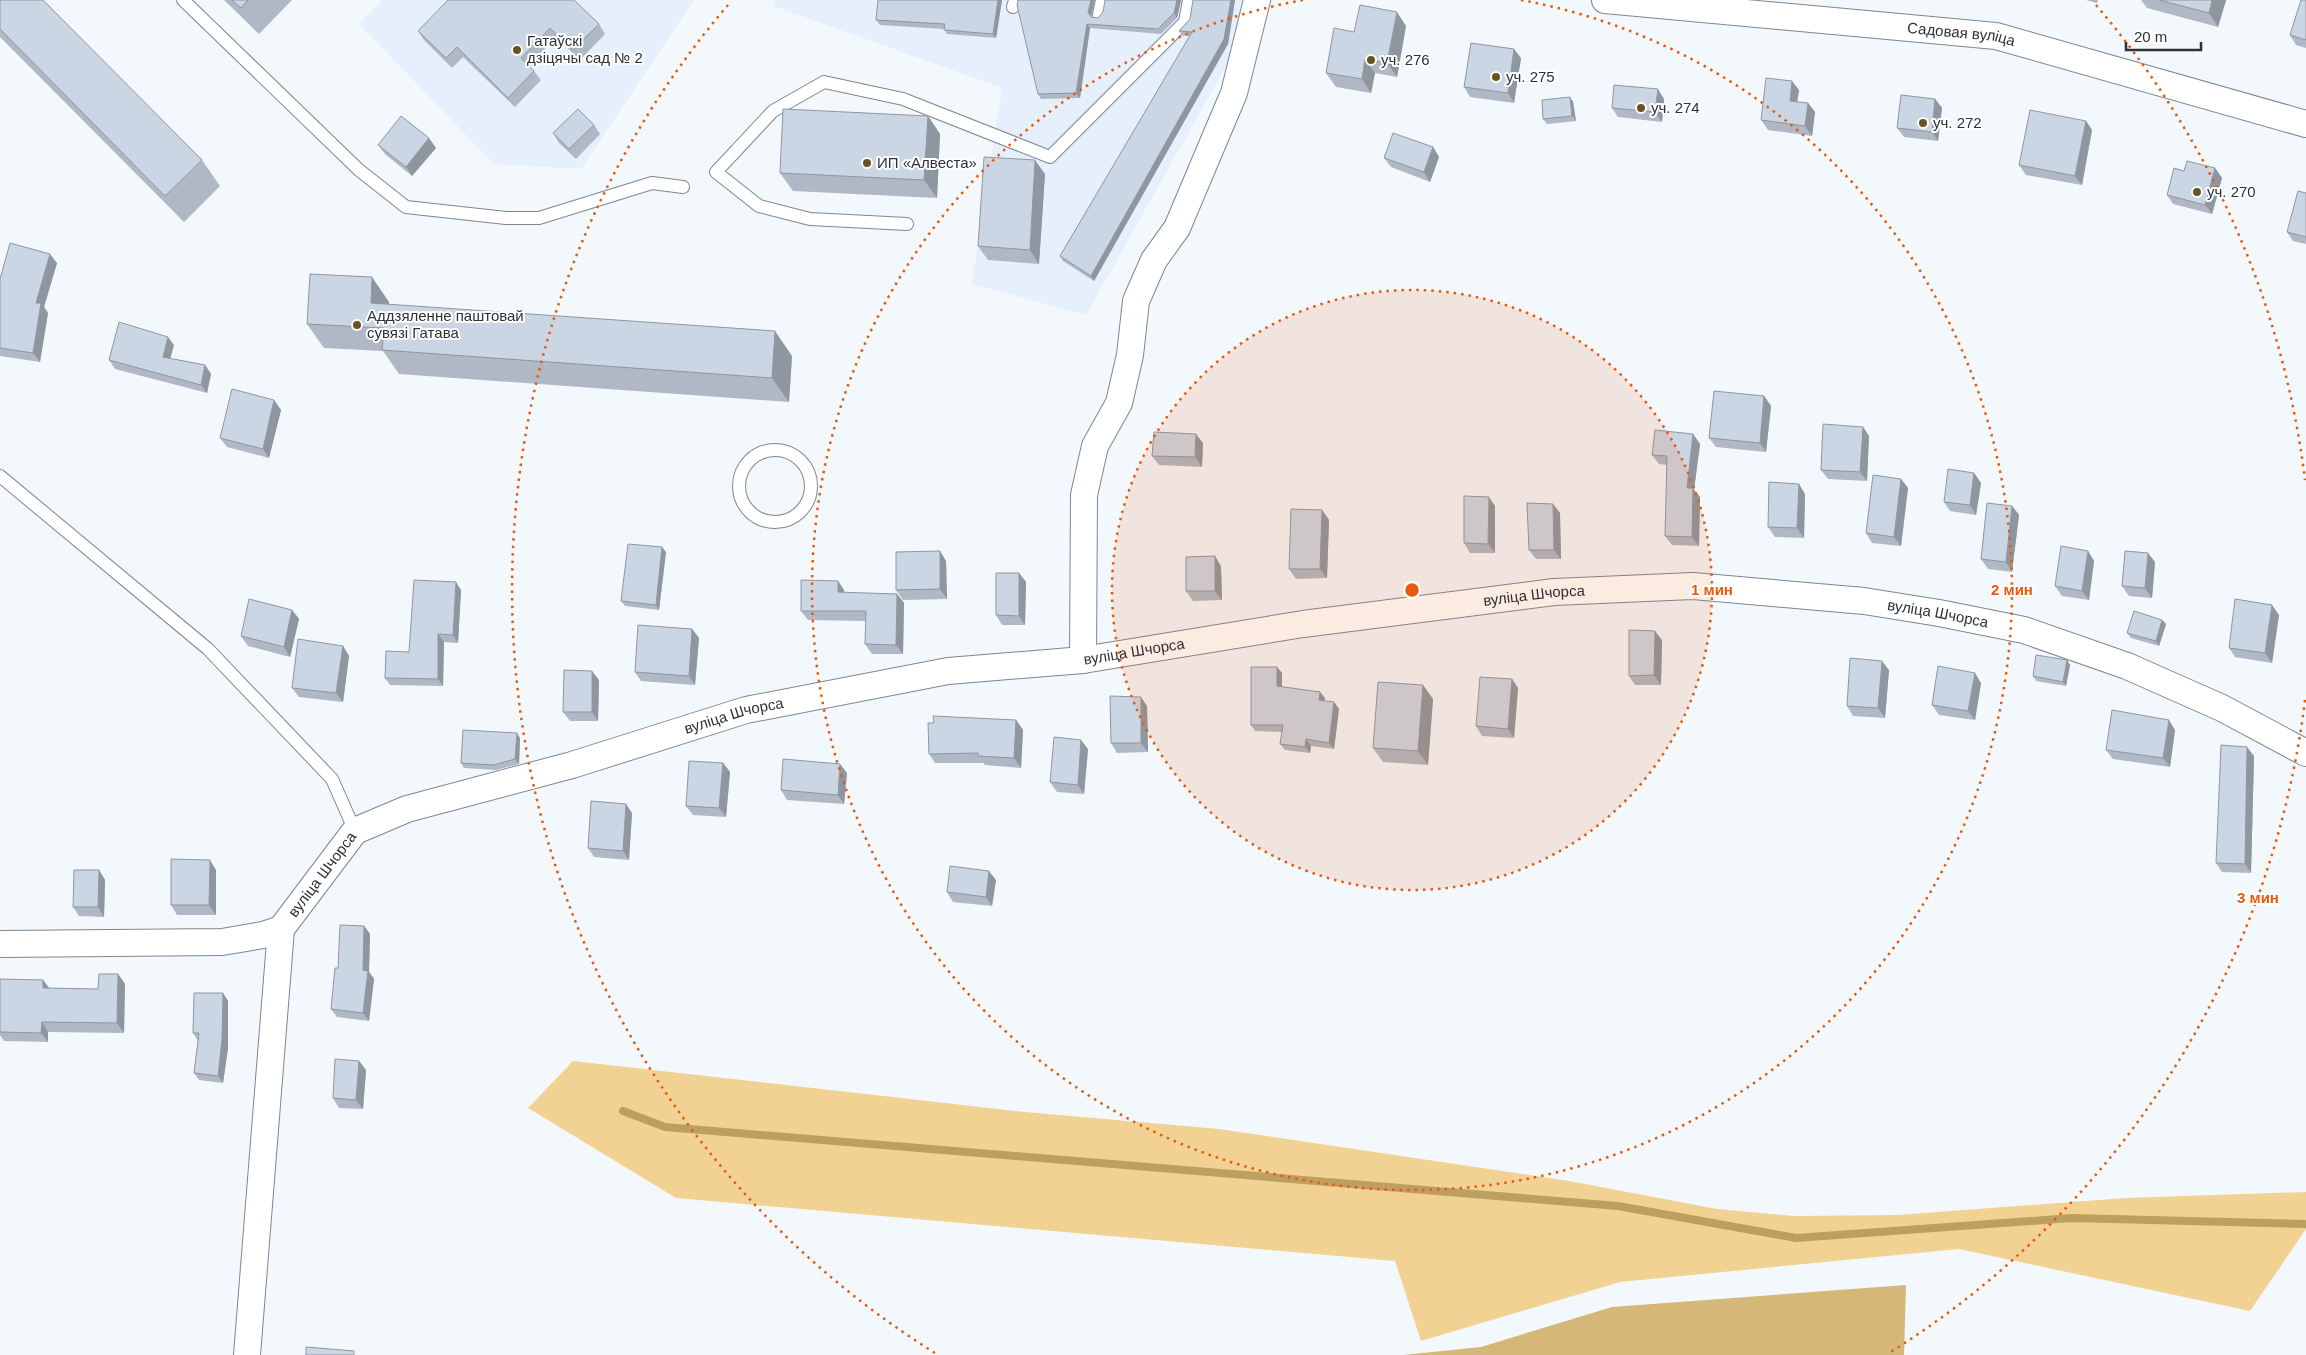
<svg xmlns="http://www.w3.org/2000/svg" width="2306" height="1355" viewBox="0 0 2306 1355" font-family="Helvetica,sans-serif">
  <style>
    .built { fill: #e6effc }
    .green { fill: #f1d292 }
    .forest { fill: #d5b778 }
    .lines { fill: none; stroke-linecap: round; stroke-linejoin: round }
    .stream { stroke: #bd9f60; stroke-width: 8 }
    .lane-casing { stroke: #7c8692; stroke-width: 14 }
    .street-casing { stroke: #7c8692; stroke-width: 28 }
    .lane { stroke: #fff; stroke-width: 12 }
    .street { stroke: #fff; stroke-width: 26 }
    .wall { fill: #afb8c4 }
    .shaded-wall { fill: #8e96a0 }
    .building { fill: #cbd6e4; stroke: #8e96a0 }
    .ring { fill: none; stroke: #e8590c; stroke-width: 2.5; stroke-dasharray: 2.5 5 }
    .poi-dot { fill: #685222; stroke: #fff; stroke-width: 2 }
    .labels { text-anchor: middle; stroke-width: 4; stroke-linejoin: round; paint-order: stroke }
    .street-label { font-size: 15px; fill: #2c3136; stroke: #fff }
    .poi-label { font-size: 15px; fill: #2c3136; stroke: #fff; text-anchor: start }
    .centre { fill: #e8590c; stroke: #fff; stroke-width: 2.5 }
    .ring-label { font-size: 15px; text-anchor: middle; font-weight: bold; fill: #e8590c; stroke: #fff; stroke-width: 4; stroke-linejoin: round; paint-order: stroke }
  </style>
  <rect width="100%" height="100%" fill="#f3f8fd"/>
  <g class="built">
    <path d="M382 0H694L581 169 494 164 359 24Z"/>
    <path d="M775 0H1244L1234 52 1086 315 972 284 1002 88 774 6Z"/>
  </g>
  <path class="green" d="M573 1061 1025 1112 1219 1129 1569 1181 1717 1209 1794 1216 1897 1215 2126 1198 2306 1192V1229L2250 1311 1959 1249 1620 1282 1421 1341 1395 1261 676 1198 528 1108Z"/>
  <path class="forest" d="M1906 1285 1904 1355H1403L1481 1347 1612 1307Z"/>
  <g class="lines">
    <path class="stream" d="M623 1111 665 1127 1618 1206 1796 1238 2072 1218 2306 1224"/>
    <defs>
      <g id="lane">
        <path d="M183 0 359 170 406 207 506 218H539L652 183 683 187"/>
        <path d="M1013 7 1015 0"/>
        <path d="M1099 15 1102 0"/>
        <path d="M907 224 810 219 759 206 716 172 773 111 824 82 903 99 1050 157 1185 22 1189 0"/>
        <circle cx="775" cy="486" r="36"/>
        <path d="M0 476 208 649 332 779 355 831"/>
      </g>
      <g id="street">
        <path id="s1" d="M1605 0 1996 36 2306 124"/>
        <path d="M1083 660 1084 495 1095 446 1119 403 1130 355 1136 301 1154 260 1177 228 1234 93 1257 0"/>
        <path id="s2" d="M0 944 222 942 263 935 281 929 355 831 407 809 572 765 746 710 948 671 1083 660 1303 624 1554 592 1693 586 1864 601 1939 613 2024 630 2127 666 2222 708 2306 753"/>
        <path d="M247 1355 281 929"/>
      </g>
    </defs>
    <use href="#lane" class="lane-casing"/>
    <use href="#street" class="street-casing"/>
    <use href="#lane" class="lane"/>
    <use href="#street" class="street"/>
  </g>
  <g class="wall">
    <path d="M0 0 202 160 220 186 184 222 0 37Z"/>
    <path d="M224 0H292L259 34Z"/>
    <path d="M1002 0 996 38 947 34 944 29 880 25 876 20Z"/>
    <path d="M1181 0 1177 18 1161 34 1090 28 1080 98 1041 99 1038 94 1091 17 1098 18Z"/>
    <path d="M1193 0H1235L1228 44 1094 281 1063 261 1060 256 1190 36H1183L1179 31 1190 19Z"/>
    <path d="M2086 0H2098L2097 3Z"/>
    <path d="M2141 0H2226L2218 27 2147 8Z"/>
    <path d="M2306 0V48L2296 45 2290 35Z"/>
    <path d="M599 24 605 34 580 60 556 37 529 65 534 71 541 80 515 107 463 57 452 68 424 40 418 31Z"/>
    <path d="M1406 26 1397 77 1375 73 1371 93 1336 87 1326 73 1354 32Z"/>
    <path d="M1521 58 1514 103 1470 97 1464 87Z"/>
    <path d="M1799 90 1797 102 1808 103 1815 112 1812 136 1768 130 1761 120Z"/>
    <path d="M1570 97 1573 102 1576 121 1547 124 1543 119Z"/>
    <path d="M1664 99 1662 122 1618 117 1612 108Z"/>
    <path d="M1935 99 1942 108 1938 141 1904 137 1897 128Z"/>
    <path d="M928 116 940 134 937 198 793 191 780 173Z"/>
    <path d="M2086 121 2092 130 2082 185 2026 175 2019 165Z"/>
    <path d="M594 125 600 134 576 159 559 143 553 133Z"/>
    <path d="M378 145 436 148 412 176 385 154Z"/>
    <path d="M1433 147 1439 157 1430 182 1391 167 1384 158Z"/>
    <path d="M2215 168 2222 178 2212 214 2173 204 2167 195 2184 171Z"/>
    <path d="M1045 174 1039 264 988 260 978 246Z"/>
    <path d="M2306 193V244L2293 241 2287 232Z"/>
    <path d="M57 263 44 307 48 313 40 362 0 356V279Z"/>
    <path d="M389 302V304L792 356 789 402 399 374 383 351 324 348 307 324Z"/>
    <path d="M174 345 170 359 205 365 211 374 207 393 115 369 109 360Z"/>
    <path d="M1764 396 1771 406 1766 452 1716 447 1709 438Z"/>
    <path d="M274 400 281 410 269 458 227 447 220 438Z"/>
    <path d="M1863 427 1869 436 1867 481 1828 479 1821 470Z"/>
    <path d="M1693 434 1700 444 1694 490 1700 497 1699 546 1672 545 1665 536 1667 465 1659 464 1652 455Z"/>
    <path d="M1203 443 1202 467 1159 465 1152 456Z"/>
    <path d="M1974 473 1981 483 1976 515 1950 511 1944 502Z"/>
    <path d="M1901 479 1908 488 1901 546 1872 543 1866 533Z"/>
    <path d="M1805 494 1804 538 1775 537 1768 527Z"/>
    <path d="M1553 504 1560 513 1561 559H1536L1529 550Z"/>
    <path d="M1495 506V553H1470L1464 543Z"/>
    <path d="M2012 506 2019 515 2012 572 1988 569 1981 559Z"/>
    <path d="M1322 510 1329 520 1327 578 1296 579 1289 569Z"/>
    <path d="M940 551 946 561 947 599 903 600 896 590Z"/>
    <path d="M2088 551 2094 561 2089 600 2062 596 2055 586Z"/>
    <path d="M666 552 659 610 625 606 621 601Z"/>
    <path d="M2155 562 2152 598 2129 596 2122 586Z"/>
    <path d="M1221 566 1222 600 1193 601 1186 591Z"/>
    <path d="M1019 573 1026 582 1025 625H1002L996 615Z"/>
    <path d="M838 581 844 590V593L897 594 904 603 903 654H872L865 644 866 621 808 620 801 611Z"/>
    <path d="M461 590 458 643 444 642 443 686 390 685 385 678 409 652Z"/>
    <path d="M292 610 299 619 290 657 248 646 241 636Z"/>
    <path d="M2279 615 2272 663 2235 657 2229 648Z"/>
    <path d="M2162 620 2166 624 2159 646 2131 638 2127 633Z"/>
    <path d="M692 629 699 638 695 685 641 681 635 672Z"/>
    <path d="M1662 640 1661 685H1635L1629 676Z"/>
    <path d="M343 646 349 656 343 702 299 697 292 688Z"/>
    <path d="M2067 660 2070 665 2066 686 2036 681 2033 676Z"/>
    <path d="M1277 667 1282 673V687L1325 698 1324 701 1334 702 1339 709 1334 749 1311 746 1310 753 1285 750 1280 744 1282 732 1255 731 1251 725Z"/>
    <path d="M1889 670 1885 718 1853 716 1847 706Z"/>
    <path d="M1512 679 1518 688 1514 738 1482 736 1476 726Z"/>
    <path d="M599 680 598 721H570L563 712Z"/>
    <path d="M1981 683 1975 720 1939 715 1932 705Z"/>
    <path d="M1423 685 1433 699 1428 765 1383 762 1373 748Z"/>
    <path d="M1147 706 1148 752 1117 753 1111 743Z"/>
    <path d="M1016 720 1023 730 1021 768 985 765 983 763H935L929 754Z"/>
    <path d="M2175 730 2170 767 2113 759 2106 750Z"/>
    <path d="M520 738 519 764 496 770 464 768 461 763Z"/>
    <path d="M1088 749 1084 794 1057 792 1050 782Z"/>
    <path d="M2254 756 2251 873 2222 872 2216 863Z"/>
    <path d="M723 763 730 772 726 817 693 815 686 806Z"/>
    <path d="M847 773 844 804 787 800 781 790Z"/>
    <path d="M632 813 629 860 594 857 588 848Z"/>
    <path d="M99 870 105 880 104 917 79 916 73 907Z"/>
    <path d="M216 870V915H177L171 905Z"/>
    <path d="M996 880 992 906 953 902 947 892Z"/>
    <path d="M364 926 370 934 369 972 374 979 369 1021 337 1017 331 1009 338 968Z"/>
    <path d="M118 974 125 984 124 1033 48 1032V1042L4 1041 0 1035V979L43 980 49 988 98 989Z"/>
    <path d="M223 993 228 1001V1048L223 1083 199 1080 194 1073 198 1041 193 1033Z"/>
    <path d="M359 1061 366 1070 363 1109 339 1108 333 1098Z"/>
  </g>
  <g class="shaded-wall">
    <path d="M998 0H1002L996 38 993 34Z"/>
    <path d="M1091 0H1095L1091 17 1088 12Z"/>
    <path d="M1177 0H1181L1177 18 1174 13Z"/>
    <path d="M1231 0H1235L1228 44 1094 281 1091 276Z"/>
    <path d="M2212 0H2226L2218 27 2209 13Z"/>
    <path d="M1397 12 1406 26 1397 77 1387 63Z"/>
    <path d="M1087 24 1090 28 1080 98 1076 93Z"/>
    <path d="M1514 49 1521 58 1514 103 1508 93Z"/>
    <path d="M1365 59 1375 73 1371 93 1362 79Z"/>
    <path d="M1792 81 1799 90 1796 110 1790 101Z"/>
    <path d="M1658 89 1664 99 1662 122 1655 112Z"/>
    <path d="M1570 97 1573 102 1576 121 1572 116Z"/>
    <path d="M1935 99 1942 108 1938 141 1932 132Z"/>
    <path d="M1808 103 1815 112 1812 136 1805 126Z"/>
    <path d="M928 116 940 134 937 198 924 180Z"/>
    <path d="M2086 121 2092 130 2082 185 2075 176Z"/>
    <path d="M429 138 436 148 412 176 406 167Z"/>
    <path d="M1433 147 1439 157 1430 182 1424 172Z"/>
    <path d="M1035 160 1045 174 1039 264 1030 250Z"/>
    <path d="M2215 168 2222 178 2212 214 2205 205Z"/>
    <path d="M50 254 57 263 44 307 48 313 40 362 33 353 36 303Z"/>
    <path d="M372 277 389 302 388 327 371 303Z"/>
    <path d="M775 331 792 356 789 402 772 378Z"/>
    <path d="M168 337 174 345 168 366 163 357Z"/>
    <path d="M205 365 211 374 207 393 201 385Z"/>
    <path d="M1764 396 1771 406 1766 452 1760 443Z"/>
    <path d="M274 400 281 410 269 458 263 449Z"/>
    <path d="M1863 427 1869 436 1867 481 1860 472Z"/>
    <path d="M1196 434 1203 443 1202 467 1195 457Z"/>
    <path d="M1693 434 1700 444 1694 490 1700 497 1699 546 1692 537 1687 488Z"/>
    <path d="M1974 473 1981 483 1976 515 1970 505Z"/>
    <path d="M1901 479 1908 488 1901 546 1894 537Z"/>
    <path d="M1799 484 1805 494 1804 538 1797 528Z"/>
    <path d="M1489 497 1495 506V553L1488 544Z"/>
    <path d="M1553 504 1560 513 1561 559 1554 550Z"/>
    <path d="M2012 506 2019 515 2012 572 2006 562Z"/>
    <path d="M1322 510 1329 520 1327 578 1320 569Z"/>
    <path d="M662 547 666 552 659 610 656 605Z"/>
    <path d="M940 551 946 561 947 599 940 589Z"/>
    <path d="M2088 551 2094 561 2089 600 2082 591Z"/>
    <path d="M2148 553 2155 562 2152 598 2145 588Z"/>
    <path d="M1215 556 1221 566 1222 600 1215 591Z"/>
    <path d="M1019 573 1026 582 1025 625 1019 616Z"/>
    <path d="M838 581 844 590V602L838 592Z"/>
    <path d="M456 582 461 590 458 643 453 635Z"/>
    <path d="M897 594 904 603 903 654 896 645Z"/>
    <path d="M2272 605 2279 615 2272 663 2265 653Z"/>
    <path d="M292 610 299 619 290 657 284 647Z"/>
    <path d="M2162 620 2166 624 2159 646 2156 641Z"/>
    <path d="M692 629 699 638 695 685 689 676Z"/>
    <path d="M1655 631 1662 640 1661 685 1654 675Z"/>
    <path d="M438 634 444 642 443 686 438 679Z"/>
    <path d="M343 646 349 656 343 702 336 693Z"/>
    <path d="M2067 660 2070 665 2066 686 2063 682Z"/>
    <path d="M1882 661 1889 670 1885 718 1878 708Z"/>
    <path d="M1277 667 1282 673V693L1277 686Z"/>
    <path d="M592 671 599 680 598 721 592 712Z"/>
    <path d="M1975 673 1981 683 1975 720 1968 711Z"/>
    <path d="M1512 679 1518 688 1514 738 1508 729Z"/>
    <path d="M1423 685 1433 699 1428 765 1418 751Z"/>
    <path d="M1320 692 1325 698 1323 707 1319 700Z"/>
    <path d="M1141 697 1147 706 1148 752 1141 743Z"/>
    <path d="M1334 702 1339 709 1334 749 1329 743Z"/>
    <path d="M1016 720 1023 730 1021 768 1014 758Z"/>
    <path d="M2169 720 2175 730 2170 767 2163 758Z"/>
    <path d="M517 733 520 738 519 764 515 759Z"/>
    <path d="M1306 739 1311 746 1310 753 1305 747Z"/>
    <path d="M1081 740 1088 749 1084 794 1078 785Z"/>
    <path d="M2247 747 2254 756 2251 873 2245 864Z"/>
    <path d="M723 763 730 772 726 817 719 808Z"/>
    <path d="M840 764 847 773 844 804 838 795Z"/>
    <path d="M626 804 632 813 629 860 623 851Z"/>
    <path d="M210 860 216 870V915L209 905Z"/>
    <path d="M99 870 105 880 104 917 98 907Z"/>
    <path d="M989 871 996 880 992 906 986 897Z"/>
    <path d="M364 926 370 934 369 972 374 979 369 1021 363 1013V970Z"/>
    <path d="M118 974 125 984 124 1033 117 1023Z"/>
    <path d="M43 980 50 989 43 988Z"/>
    <path d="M223 993 228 1001V1048L223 1083 218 1076Z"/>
    <path d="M42 1022 48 1032V1042L41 1033Z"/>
    <path d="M359 1061 366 1070 363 1109 356 1100Z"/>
  </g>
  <g class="building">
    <path d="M0 0H43L202 160 165 196 0 29Z"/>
    <path d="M232 0H248L241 8Z"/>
    <path d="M448 0H574L599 24 573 50 550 28 521 58 534 71 508 98 457 47 446 58 418 31Z"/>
    <path d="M878 0H998L993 34 944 30 945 24 876 20Z"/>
    <path d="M1018 0H1091L1088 12 1091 17 1098 18 1103 12 1105 0H1177L1174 13 1158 29 1087 24 1076 93 1038 94 1017 5Z"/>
    <path d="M1193 0H1231L1224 39 1091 276 1060 256 1192 32 1179 31 1190 19Z"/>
    <path d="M2159 0H2212L2209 13Z"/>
    <path d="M2301 0H2306V40L2290 35Z"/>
    <path d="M1360 5 1397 12 1387 63 1365 59 1362 79 1326 73 1334 28 1354 32Z"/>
    <path d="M1471 43 1514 49 1508 93 1464 87Z"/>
    <path d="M1766 78 1792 81 1790 101 1808 103 1805 126 1761 120Z"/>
    <path d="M1614 85 1658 89 1655 112 1612 108Z"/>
    <path d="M1901 95 1935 99 1932 132 1897 128Z"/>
    <path d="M1570 97 1572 116 1543 119 1542 100Z"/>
    <path d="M578 109 594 125 569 149 553 133Z"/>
    <path d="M783 109 928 116 924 180 780 173Z"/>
    <path d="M2030 110 2086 121 2075 176 2019 165Z"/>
    <path d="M401 116 429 138 406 167 378 145Z"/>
    <path d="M1393 133 1433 147 1424 172 1384 158Z"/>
    <path d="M984 157 1035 160 1030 250 978 246Z"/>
    <path d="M2187 161 2215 168 2205 205 2167 195 2174 168 2184 171Z"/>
    <path d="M2298 191 2306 193V237L2287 232Z"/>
    <path d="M10 243 50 254 36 303H41L33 353 0 348V279Z"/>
    <path d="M310 274 372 277 371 303 775 331 772 378 382 350 384 328 307 324Z"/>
    <path d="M119 322 168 337 163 357 205 365 201 385 109 360Z"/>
    <path d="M232 389 274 400 263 449 220 438Z"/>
    <path d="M1714 391 1764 396 1760 443 1709 438Z"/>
    <path d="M1823 424 1863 427 1860 472 1821 470Z"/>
    <path d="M1655 430 1693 434 1687 488H1693L1692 537 1665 536 1667 456 1652 455Z"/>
    <path d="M1154 432 1196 434 1195 457 1152 456Z"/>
    <path d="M1948 469 1974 473 1970 505 1944 502Z"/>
    <path d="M1873 475 1901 479 1894 537 1866 533Z"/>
    <path d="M1769 482 1799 484 1797 528 1768 527Z"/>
    <path d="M1464 496 1489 497 1488 544 1464 543Z"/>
    <path d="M1527 503 1553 504 1554 550H1529Z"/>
    <path d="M1987 503 2012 506 2006 562 1981 559Z"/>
    <path d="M1291 509 1322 510 1320 569H1289Z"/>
    <path d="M628 544 662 547 656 605 621 601Z"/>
    <path d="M2061 546 2088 551 2082 591 2055 586Z"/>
    <path d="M940 551V589L896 590V552Z"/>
    <path d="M2125 551 2148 553 2145 588 2122 586Z"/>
    <path d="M1215 556V591H1186V557Z"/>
    <path d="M996 573H1019V616L996 615Z"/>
    <path d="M414 580 456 582 453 635 438 634V679L385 678 386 651 409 652Z"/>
    <path d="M801 580 838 581V592L897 594 896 645 865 644 866 611H801Z"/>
    <path d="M249 599 292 610 284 647 241 636Z"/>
    <path d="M2235 599 2272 605 2265 653 2229 648Z"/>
    <path d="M2134 611 2162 620 2156 641 2127 633Z"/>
    <path d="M638 625 692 629 689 676 635 672Z"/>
    <path d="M1629 630 1655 631 1654 675 1629 676Z"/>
    <path d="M298 639 343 646 336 693 292 688Z"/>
    <path d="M2036 655 2067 660 2063 682 2033 676Z"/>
    <path d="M1850 658 1882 661 1878 708 1847 706Z"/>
    <path d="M1938 666 1975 673 1968 711 1932 705Z"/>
    <path d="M1251 667H1277V686L1320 692 1319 700 1334 702 1329 743 1306 739 1305 747 1280 744 1283 725H1251Z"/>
    <path d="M564 670 592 671V712H563Z"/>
    <path d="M1480 677 1512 679 1508 729 1476 726Z"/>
    <path d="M1378 682 1423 685 1418 751 1373 748Z"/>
    <path d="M1110 696 1141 697V743H1111Z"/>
    <path d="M2112 710 2169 720 2163 758 2106 750Z"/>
    <path d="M933 716 1016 720 1014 758 978 756V753L929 754 928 723H934Z"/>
    <path d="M463 730 517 733 515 759 493 765 461 763Z"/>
    <path d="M1054 737 1081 740 1078 785 1050 782Z"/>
    <path d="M2221 745 2247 747 2245 864 2216 863Z"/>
    <path d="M783 759 840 764 838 795 781 790Z"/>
    <path d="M689 761 723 763 719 808 686 806Z"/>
    <path d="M591 801 626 804 623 851 588 848Z"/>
    <path d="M171 859 210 860 209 905H171Z"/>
    <path d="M950 866 989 871 986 897 947 892Z"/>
    <path d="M74 870H99L98 907H73Z"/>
    <path d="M340 925 364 926 363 970 368 971 363 1013 331 1009 335 968H338Z"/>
    <path d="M99 974H118L117 1023 42 1022 41 1033 0 1032V979L43 980V988L98 989Z"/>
    <path d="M194 993H223L222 1040 218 1076 194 1073 199 1033H193Z"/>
    <path d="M335 1059 359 1061 356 1100 333 1098Z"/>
    <path d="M306 1347 354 1351V1355H306Z"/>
  </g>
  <circle cx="1412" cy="590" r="300" fill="#e8590c" fill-opacity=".12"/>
  <g class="ring">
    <circle cx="1412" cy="590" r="300"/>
    <path d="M1521 0A600 600 0 1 1 1303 0"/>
    <path d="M2305 700A900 900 0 0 1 1889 1353M935 1353A900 900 0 0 1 728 5M2096 5A900 900 0 0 1 2305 480"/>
  </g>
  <g class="poi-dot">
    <circle cx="517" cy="50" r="5"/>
    <circle cx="1371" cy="60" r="5"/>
    <circle cx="1496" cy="77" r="5"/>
    <circle cx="1641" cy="108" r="5"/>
    <circle cx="1923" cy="123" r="5"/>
    <circle cx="867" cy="163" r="5"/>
    <circle cx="2197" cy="192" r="5"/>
    <circle cx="357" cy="325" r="5"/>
  </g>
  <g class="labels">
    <g class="street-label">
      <text dy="5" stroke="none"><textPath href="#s1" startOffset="358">Садовая вуліца</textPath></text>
      <text dy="5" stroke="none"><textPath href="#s2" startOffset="1612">вуліца Шчорса</textPath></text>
      <text dy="5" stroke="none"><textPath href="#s2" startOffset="2018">вуліца Шчорса</textPath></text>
      <text dy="5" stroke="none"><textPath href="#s2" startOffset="1208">вуліца Шчорса</textPath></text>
      <text dy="5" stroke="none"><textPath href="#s2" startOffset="802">вуліца Шчорса</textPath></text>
      <text dy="5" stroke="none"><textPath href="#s2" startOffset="351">вуліца Шчорса</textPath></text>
    </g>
    <g class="poi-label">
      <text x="527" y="46">Гатаўскі<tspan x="527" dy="17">дзіцячы сад № 2</tspan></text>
      <text x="1381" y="65">уч. 276</text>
      <text x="1506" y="82">уч. 275</text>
      <text x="1651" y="113">уч. 274</text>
      <text x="1933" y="128">уч. 272</text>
      <text x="877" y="168">ИП «Алвеста»</text>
      <text x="2207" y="197">уч. 270</text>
      <text x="367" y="321">Аддзяленне паштовай<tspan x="367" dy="17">сувязі Гатава</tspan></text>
    </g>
  </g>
  <circle cx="1412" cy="590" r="8" class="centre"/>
  <g class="ring-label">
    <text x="1712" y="595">1 мин</text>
    <text x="2012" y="595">2 мин</text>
    <text x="2258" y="903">3 мин</text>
  </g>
  <path d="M2126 42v8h75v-8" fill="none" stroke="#2c3136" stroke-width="2.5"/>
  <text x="2134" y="42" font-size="15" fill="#2c3136" stroke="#ffffff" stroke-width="4" paint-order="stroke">20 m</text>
</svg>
